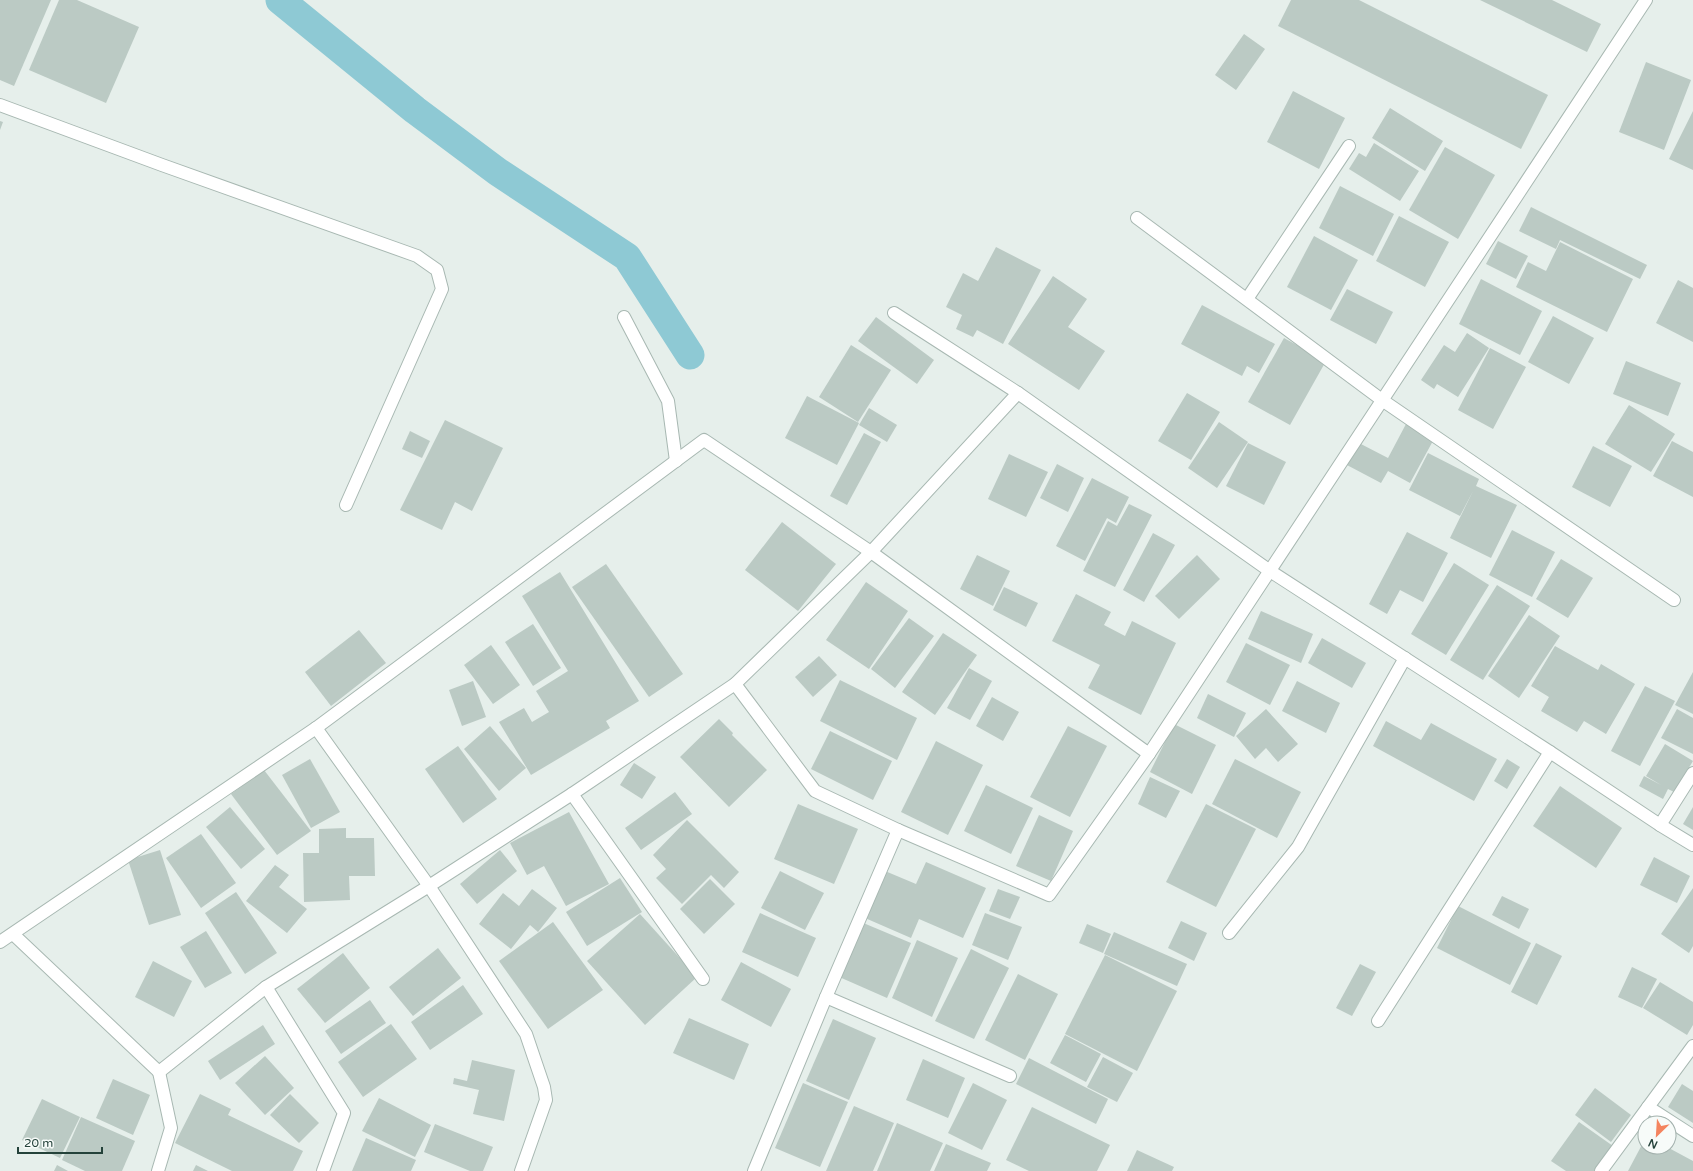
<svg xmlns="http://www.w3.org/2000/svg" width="1693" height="1171" viewBox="0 0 1693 1171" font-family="'Varela Round',sans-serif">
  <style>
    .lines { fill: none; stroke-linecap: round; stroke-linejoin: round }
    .canal { stroke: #8ec9d4; stroke-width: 29 }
    .building { fill: #bbcac4 }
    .minor-casing { stroke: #a8b8b2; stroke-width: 14 }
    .minor { stroke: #fff; stroke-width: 12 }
  </style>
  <rect width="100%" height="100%" fill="#e6efeb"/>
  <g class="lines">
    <path class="canal" d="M280 0 415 110 498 172 627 257 690 355"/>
  </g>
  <g class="building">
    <path d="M0 0H51L14 86 0 80Z"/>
    <path d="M59 0H77L139 27 106 103 29 70Z"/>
    <path d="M1291 0H1359L1548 95 1521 149 1278 26Z"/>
    <path d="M1480 0H1552L1601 24 1587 52Z"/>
    <path d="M1244 34 1265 49 1236 90 1215 75Z"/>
    <path d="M1646 62 1691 80 1664 150 1619 132Z"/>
    <path d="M1293 91 1345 118 1319 169 1267 142Z"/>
    <path d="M1390 108 1443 141 1425 171 1372 138Z"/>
    <path d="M1693 111V170L1669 159Z"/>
    <path d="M0 121 3 122 0 130Z"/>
    <path d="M1374 143 1419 171 1400 201 1349 169 1359 153 1366 157Z"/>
    <path d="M1445 147 1495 175 1458 239 1409 210Z"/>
    <path d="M1340 186 1394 214 1373 256 1319 228Z"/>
    <path d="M1531 207 1647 265 1640 279 1560 240 1556 249 1519 231Z"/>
    <path d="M1399 216 1449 242 1425 287 1376 261Z"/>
    <path d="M1314 236 1358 260 1331 310 1287 287Z"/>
    <path d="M1498 241 1528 256 1516 279 1486 264Z"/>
    <path d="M1560 242 1633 279 1607 332 1516 287 1528 262 1546 271Z"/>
    <path d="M996 247 1041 270 1003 344 977 330 973 337 956 329 962 315 946 307 963 273 978 281Z"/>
    <path d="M1053 276 1087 299 1068 327 1105 351 1079 390 1008 344Z"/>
    <path d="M1481 279 1542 311 1520 355 1459 324Z"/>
    <path d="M1678 280 1693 288V342L1656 323Z"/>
    <path d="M1347 289 1393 312 1376 344 1330 320Z"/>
    <path d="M1202 305 1275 344 1259 373 1247 366 1242 376 1181 344Z"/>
    <path d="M1553 316 1594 338 1569 384 1528 362Z"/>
    <path d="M876 317 934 360 917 384 858 341Z"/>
    <path d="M1467 333 1489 348 1458 397 1437 384 1434 389 1421 380 1444 345 1455 352Z"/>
    <path d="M1284 338 1326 361 1290 425 1248 402Z"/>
    <path d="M851 345 891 370 858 422 819 397Z"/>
    <path d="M1490 348 1526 367 1493 429 1458 410Z"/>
    <path d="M1626 361 1681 383 1668 416 1613 394Z"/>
    <path d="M1187 393 1220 412 1191 460 1158 441Z"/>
    <path d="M807 396 859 423 837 465 785 438Z"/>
    <path d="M1629 405 1675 434 1651 472 1605 444Z"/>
    <path d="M869 408 897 425 887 442 859 425Z"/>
    <path d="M445 420 503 448 472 511 455 502 442 530 400 510Z"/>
    <path d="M1219 422 1248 442 1217 488 1188 468Z"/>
    <path d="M1406 424 1434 439 1410 483 1388 471 1381 483 1345 464 1357 442 1388 458Z"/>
    <path d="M410 431 430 441 422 458 402 449Z"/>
    <path d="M864 433 881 442 847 505 830 496Z"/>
    <path d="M1672 441 1693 452V497L1653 476Z"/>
    <path d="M1248 443 1286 462 1264 505 1226 486Z"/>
    <path d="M1593 446 1632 466 1610 507 1572 487Z"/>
    <path d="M1428 453 1479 479 1476 486 1517 505 1491 558 1450 538 1473 491 1460 516 1409 490Z"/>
    <path d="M1009 454 1048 472 1026 517 988 499Z"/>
    <path d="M1057 464 1084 478 1068 512 1040 498Z"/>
    <path d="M1092 478 1129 497 1116 523 1107 518 1085 561 1056 546Z"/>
    <path d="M1129 504 1152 515 1115 587 1083 571 1108 521 1117 526Z"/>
    <path d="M782 522 836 564 798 611 745 570Z"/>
    <path d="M1512 530 1555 552 1532 597 1489 575Z"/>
    <path d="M1407 532 1448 553 1423 602 1400 590 1387 614 1369 604Z"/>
    <path d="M1153 533 1175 545 1144 602 1123 590Z"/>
    <path d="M977 555 1010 571 993 606 960 589Z"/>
    <path d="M1197 555 1220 579 1179 619 1155 596Z"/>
    <path d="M1561 559 1593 578 1568 618 1536 599Z"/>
    <path d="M1454 563 1489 585 1446 655 1411 634Z"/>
    <path d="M606 564 683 674 649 697 572 587Z"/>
    <path d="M560 572 639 701 606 721 610 728 531 775 499 722 524 708 532 722 549 712 536 691 568 671 522 596Z"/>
    <path d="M866 582 908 611 869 669 826 640Z"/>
    <path d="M1497 585 1530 606 1483 680 1450 660Z"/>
    <path d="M1004 587 1038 603 1026 627 993 610Z"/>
    <path d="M1076 594 1111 612 1104 625 1125 636 1132 621 1176 643 1141 715 1088 688 1100 665 1052 641Z"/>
    <path d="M1261 611 1313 634 1301 663 1248 639Z"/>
    <path d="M1529 615 1560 636 1519 698 1488 676Z"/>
    <path d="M909 618 934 636 895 688 871 669Z"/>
    <path d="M533 624 561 668 533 686 505 642Z"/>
    <path d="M359 630 386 663 331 706 305 672Z"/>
    <path d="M943 633 977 655 935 715 902 692Z"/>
    <path d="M1322 638 1366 663 1352 688 1308 663Z"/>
    <path d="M1246 643 1290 665 1270 705 1226 682Z"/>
    <path d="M491 645 520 685 493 704 464 665Z"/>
    <path d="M1555 646 1598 670 1601 664 1635 684 1606 734 1584 721 1577 732 1541 711 1549 697 1531 686Z"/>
    <path d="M819 656 837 675 813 697 795 677Z"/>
    <path d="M969 668 992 681 970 720 947 708Z"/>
    <path d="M1693 672V714L1675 705Z"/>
    <path d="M840 680 917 718 897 760 820 721Z"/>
    <path d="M473 681 486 717 462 726 449 690Z"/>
    <path d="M1297 681 1340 703 1326 733 1282 711Z"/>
    <path d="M1645 686 1675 701 1640 766 1611 751Z"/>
    <path d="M1208 694 1246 713 1234 737 1197 718Z"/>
    <path d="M992 697 1019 712 1003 741 976 726Z"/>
    <path d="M1266 709 1298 744 1278 762 1266 748 1255 759 1236 736Z"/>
    <path d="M1677 709 1693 718V754L1661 738Z"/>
    <path d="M719 719 733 733 732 735 767 770 729 807 680 757Z"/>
    <path d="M1386 721 1421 740 1431 723 1497 759 1474 801 1373 746Z"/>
    <path d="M1174 724 1216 745 1192 794 1150 772Z"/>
    <path d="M490 726 526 768 499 791 464 749Z"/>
    <path d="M1068 726 1107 746 1070 817 1030 797Z"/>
    <path d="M830 731 892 761 873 800 811 769Z"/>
    <path d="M936 741 983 765 948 835 901 812Z"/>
    <path d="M1665 744 1693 761 1674 792 1668 789 1663 799 1639 786 1644 776 1661 785 1646 776Z"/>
    <path d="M458 746 497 799 463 823 425 769Z"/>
    <path d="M310 759 340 812 311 828 282 775Z"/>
    <path d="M1235 759 1301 792 1277 838 1212 804Z"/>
    <path d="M1507 759 1520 767 1507 789 1494 781Z"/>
    <path d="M634 763 656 777 642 799 620 785Z"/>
    <path d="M264 770 311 831 277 855 231 794Z"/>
    <path d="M1150 777 1180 791 1166 818 1138 804Z"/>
    <path d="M986 785 1033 808 1011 854 964 831Z"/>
    <path d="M1560 786 1622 828 1596 868 1533 826Z"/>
    <path d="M675 792 692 814 641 850 625 828Z"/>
    <path d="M798 804 858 829 834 884 774 859Z"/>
    <path d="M1206 804 1256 829 1216 907 1166 882Z"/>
    <path d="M230 807 265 849 241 869 206 827Z"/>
    <path d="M1693 807V830L1683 824Z"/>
    <path d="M569 812 609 884 566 906 544 866 527 875 510 843Z"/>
    <path d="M1039 815 1073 831 1051 881 1016 866Z"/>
    <path d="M687 820 739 872 724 888 711 875 682 904 656 878 666 869 653 855Z"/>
    <path d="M346 828V838H374L375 876H349L350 900 304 902 303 853H319V829Z"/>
    <path d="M201 834 236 883 201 908 166 858Z"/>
    <path d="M160 850 181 915 149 925 128 860Z"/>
    <path d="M500 850 517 871 477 904 460 884Z"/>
    <path d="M1654 857 1690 876 1677 903 1640 885Z"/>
    <path d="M926 862 986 888 963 938 919 919 911 938 865 918 885 871 916 884Z"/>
    <path d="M275 865 289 875 279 887 307 909 287 933 246 901Z"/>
    <path d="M780 871 824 893 805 930 761 908Z"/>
    <path d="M620 878 642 912 587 946 566 912Z"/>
    <path d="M710 879 735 904 704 934 680 909Z"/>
    <path d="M1693 888V946L1689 953 1661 934Z"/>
    <path d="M532 889 557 908 538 932 530 925 511 949 479 924 503 893 519 906Z"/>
    <path d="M998 889 1020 897 1010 919 989 911Z"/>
    <path d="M236 892 277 953 245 974 205 913Z"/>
    <path d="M1502 896 1529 909 1519 929 1492 915Z"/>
    <path d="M1458 906 1531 943 1510 985 1437 948Z"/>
    <path d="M760 913 816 938 798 977 742 952Z"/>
    <path d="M985 913 1022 927 1008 960 972 945Z"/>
    <path d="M640 914 697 977 645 1025 587 961Z"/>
    <path d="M1181 921 1207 933 1194 961 1168 948Z"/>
    <path d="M553 922 603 990 548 1029 499 961Z"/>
    <path d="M861 922 911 943 887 998 837 976Z"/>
    <path d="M1087 924 1111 934 1103 953 1079 943Z"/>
    <path d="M206 931 232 973 205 988 180 947Z"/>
    <path d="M1114 932 1187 964 1177 986 1104 954Z"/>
    <path d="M917 940 958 958 932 1017 892 998Z"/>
    <path d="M1536 943 1562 956 1537 1005 1511 992Z"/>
    <path d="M438 948 461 978 413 1016 389 987Z"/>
    <path d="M971 949 1009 968 974 1039 935 1021Z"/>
    <path d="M343 953 370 988 325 1023 297 989Z"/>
    <path d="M1105 955 1177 991 1137 1071 1065 1034Z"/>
    <path d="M153 961 192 981 174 1017 135 997Z"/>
    <path d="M741 962 791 989 771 1027 721 1000Z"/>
    <path d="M1360 964 1376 972 1352 1016 1336 1008Z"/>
    <path d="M1632 967 1657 979 1642 1008 1618 997Z"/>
    <path d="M1018 974 1058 994 1025 1060 985 1040Z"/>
    <path d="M1660 982 1693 1002V1025L1687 1035 1643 1008Z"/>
    <path d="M463 985 483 1014 430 1050 411 1022Z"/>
    <path d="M370 1000 386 1023 341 1054 325 1031Z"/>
    <path d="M689 1018 749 1044 734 1080 673 1053Z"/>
    <path d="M833 1019 876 1038 849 1100 806 1081Z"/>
    <path d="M391 1024 417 1059 363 1097 338 1062Z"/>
    <path d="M263 1025 275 1044 220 1080 208 1061Z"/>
    <path d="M1065 1035 1101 1054 1086 1082 1050 1063Z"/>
    <path d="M265 1056 294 1088 265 1115 235 1083Z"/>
    <path d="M1103 1057 1133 1073 1117 1102 1087 1087Z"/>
    <path d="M1029 1058 1108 1099 1096 1124 1016 1084Z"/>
    <path d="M923 1059 965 1078 948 1118 906 1100Z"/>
    <path d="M472 1060 515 1070 504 1121 473 1114 479 1090 453 1084 454 1078 467 1081Z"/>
    <path d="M113 1079 150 1095 133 1135 96 1118Z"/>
    <path d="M803 1083 848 1102 820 1167 775 1148Z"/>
    <path d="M973 1083 1007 1100 982 1150 948 1133Z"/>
    <path d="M1682 1084 1693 1091V1123L1668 1107Z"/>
    <path d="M1595 1088 1631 1115 1611 1142 1575 1115Z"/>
    <path d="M200 1094 231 1109 228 1115 303 1151 293 1171H232L175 1143Z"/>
    <path d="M290 1094 319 1123 299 1143 270 1115Z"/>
    <path d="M379 1098 431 1125 415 1157 362 1131Z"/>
    <path d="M42 1099 80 1117 60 1158 22 1140Z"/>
    <path d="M854 1106 894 1123 873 1171H826Z"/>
    <path d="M1032 1107 1110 1145 1097 1171H1029L1006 1160Z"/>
    <path d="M81 1117 135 1141 122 1171H85L62 1160Z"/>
    <path d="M1579 1122 1613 1146 1596 1171H1566L1551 1161Z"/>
    <path d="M897 1123 943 1143 930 1171H877Z"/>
    <path d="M435 1124 493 1147 483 1171H470L424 1152Z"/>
    <path d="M366 1138 416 1160 411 1171H352Z"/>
    <path d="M1645 1139V1147H1667L1693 1161V1171H1628Z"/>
    <path d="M946 1144 991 1163 987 1171H934Z"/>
    <path d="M1137 1150 1174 1167 1172 1171H1127Z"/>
    <path d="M57 1165 68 1171H54Z"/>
    <path d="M196 1165 208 1171H193Z"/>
  </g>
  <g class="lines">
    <defs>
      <g id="minor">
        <path d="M0 105 162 165 417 256 437 270 442 289 346 505"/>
        <path d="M1137 218 1382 400 1674 600"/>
        <path d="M1247 299 1349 146"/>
        <path d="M894 313 1018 393"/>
        <path d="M624 317 668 401 676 461"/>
        <path d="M735 684 815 791 898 830 826 997 754 1171"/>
        <path d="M316 728 429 886 526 1034 544 1087 546 1100 521 1171"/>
        <path d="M1693 773 1660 825 1693 845"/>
        <path d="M572 794 703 979"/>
        <path d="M898 830 1049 895 1149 754"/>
        <path d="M1229 933 1298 847 1405 658"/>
        <path d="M13 934 159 1072 266 987 429 886 572 794 735 684 871 552 1018 393 1270 571 1550 752 1660 825"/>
        <path d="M0 942 316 728 704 440 871 552 1149 754 1646 0"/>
        <path d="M266 987 344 1113 323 1171"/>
        <path d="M826 997 1010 1076"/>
        <path d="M1378 1021 1550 752"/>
        <path d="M1648 1107 1693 1136"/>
        <path d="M158 1171 171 1128 159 1072"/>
        <path d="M1601 1171 1693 1046"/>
      </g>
    </defs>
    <use href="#minor" class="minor-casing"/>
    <use href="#minor" class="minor"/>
  </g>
  <g transform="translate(1657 1135) rotate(205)"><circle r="19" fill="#f7fbf9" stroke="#a3b1ad"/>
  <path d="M0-3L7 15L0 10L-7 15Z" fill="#f4845f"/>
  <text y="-6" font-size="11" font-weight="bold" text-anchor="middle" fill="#24423a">N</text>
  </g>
  <path d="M18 1147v6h84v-6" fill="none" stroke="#24423a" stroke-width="2"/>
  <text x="24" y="1147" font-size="12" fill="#24423a" stroke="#f7fbf9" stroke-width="3" paint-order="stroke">20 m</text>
</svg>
